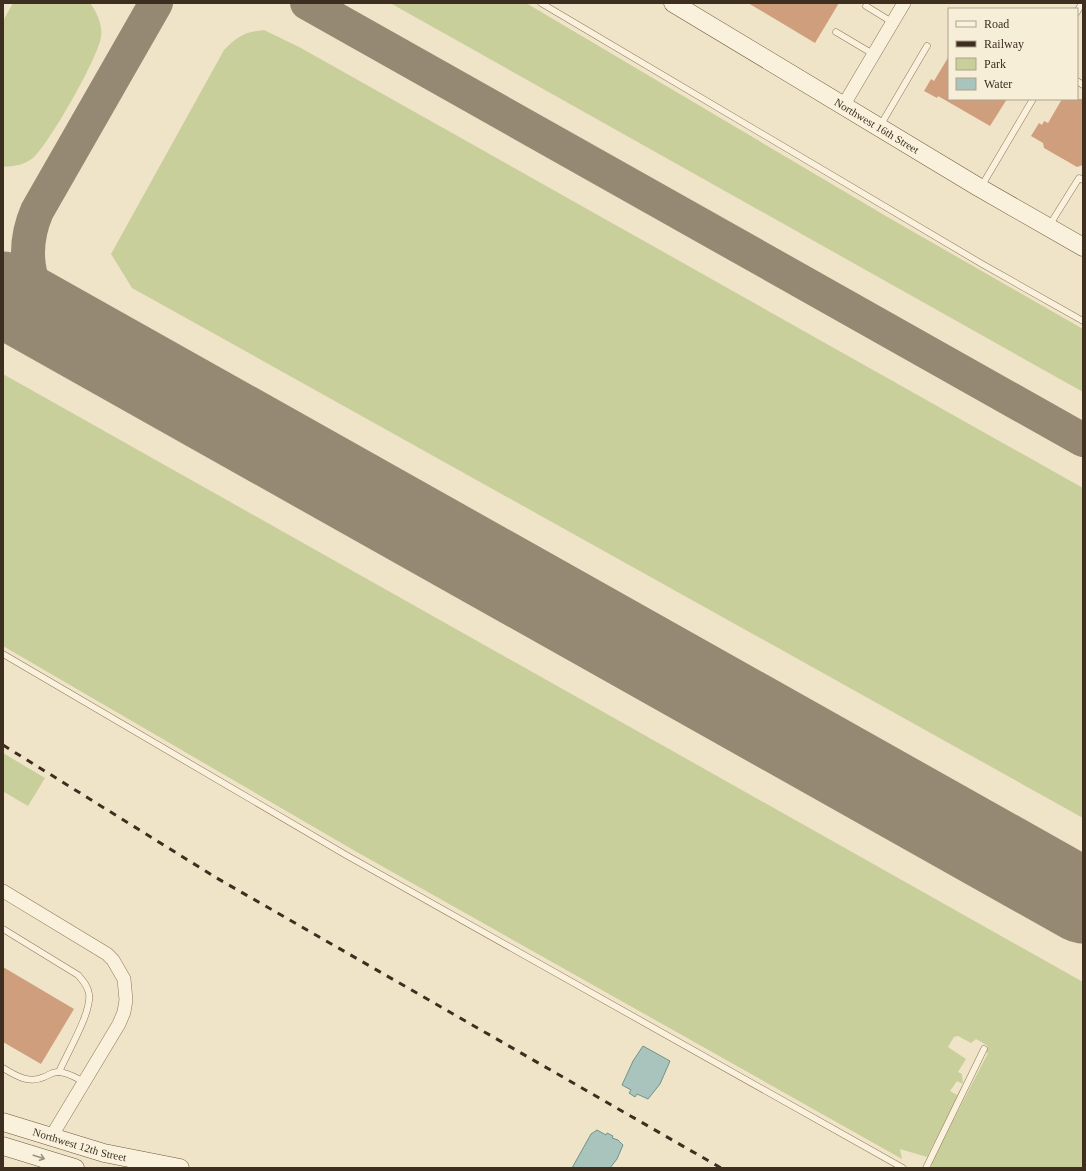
<svg xmlns="http://www.w3.org/2000/svg" width="1086" height="1171" viewBox="0 0 1086 1171" font-family="'Times New Roman',serif">
  <style>
    .green { fill: #c9cf9b }
    .water { fill: #a9c4bc; stroke: #6f938a }
    .lines { fill: none; stroke-linecap: round; stroke-linejoin: round }
    .taxiway { stroke: #968974; stroke-width: 34 }
    .runway { stroke: #968974; stroke-width: 85 }
    .building { fill: #cf9f7d }
    .service-casing { stroke: #8d765c; stroke-width: 7 }
    .minor-casing { stroke: #8d765c; stroke-width: 14 }
    .secondary-casing { stroke: #6f573f; stroke-width: 19 }
    .service { stroke: #faf1dc; stroke-width: 6 }
    .minor { stroke: #faf1dc; stroke-width: 13 }
    .secondary { stroke: #faf1dc; stroke-width: 18 }
    .rail { stroke: #3d2e20; stroke-width: 3; stroke-dasharray: 7 7; stroke-linecap: butt }
    .oneway { stroke: #9c907e }
    .labels { text-anchor: middle; stroke-width: 3; stroke-linejoin: round; paint-order: stroke }
    .street-label { font-size: 11px; fill: #3d2e20; stroke: #f7eed8 }
  </style>
  <rect width="100%" height="100%" fill="#f0e4c8"/>
  <g class="green">
    <path d="M13 3H90C97 12 103 26 101 37 98 58 50 142 34 157 25 165 15 166 3 167V21Z"/>
    <path d="M390 3H526L891 219 1083 329V392Z"/>
    <path d="M264 30 301 48 1083 488V818L132 288 111 254 224 50C238 36 244 32 264 30Z"/>
    <path d="M3 374 1083 982V1168H931L932 1161 988 1053 985 1052 988 1046 976 1039 971 1043 958 1036 954 1037 948 1047 966 1059 958 1072 962 1074 963 1084 957 1081 950 1091 957 1095 962 1086 963 1087 927 1157 900 1149 902 1159 355 851 3 646Z"/>
    <path d="M3 753 45 778 28 806 4 792 3 793Z"/>
  </g>
  <g class="water">
    <path d="M643 1046 670 1061 660 1084 648 1099 637 1094 635 1097 629 1093 631 1090 622 1085 633 1061Z"/>
    <path d="M597 1130 606 1135 607 1133 613 1136 612 1138 618 1140 623 1145 617 1159 610 1168H572L591 1134Z"/>
  </g>
  <g class="lines">
    <g class="taxiway">
      <path d="M307 3 1083 440"/>
      <path d="M89 342C77 333 62 325 52 314 25 285 22 246 37 211L156 3"/>
    </g>
    <path class="runway" d="M3 294 1083 901"/>
  </g>
  <g class="building">
    <path d="M748 3H839L815 43Z"/>
    <path d="M949 56V99H1007L990 126 938 96 937 98 924 91 931 79 934 81Z"/>
    <path d="M1062 99H1083V165L1077 167 1044 148 1043 143 1031 136 1039 123 1042 125 1044 121 1048 123Z"/>
    <path d="M3 967 74 1009 41 1064 3 1042Z"/>
  </g>
  <g class="lines">
    <defs>
      <g id="service">
        <path d="M541 3 982 264 1083 321"/>
        <path d="M866 6 892 22"/>
        <path d="M1077 12 1082 3"/>
        <path d="M836 32 873 54"/>
        <path d="M1077 81 1083 85"/>
        <path d="M880 126 927 46"/>
        <path d="M981 187 1033 99"/>
        <path d="M1049 226 1079 178 1083 180"/>
        <path d="M3 654 346 855 903 1168"/>
        <path d="M3 929 78 975C83 981 88 986 89 994 92 1012 67 1053 59 1072"/>
        <path d="M3 1068C16 1076 29 1084 44 1077 49 1075 52 1072 58 1072 68 1072 76 1078 84 1082"/>
        <path d="M926 1168 984 1049"/>
      </g>
      <g id="minor">
        <path d="M843 106 904 3"/>
        <path d="M3 891 107 954 113 960 124 979 126 1000 124 1012 119 1024 51 1137"/>
      </g>
      <g id="secondary">
        <path id="s1" d="M673 3 980 188 1083 247"/>
        <path id="s2" d="M3 1122 104 1153 180 1168"/>
        <path d="M3 1146 75 1168"/>
      </g>
    </defs>
    <use href="#service" class="service-casing"/>
    <use href="#minor" class="minor-casing"/>
    <use href="#secondary" class="secondary-casing"/>
    <use href="#service" class="service"/>
    <use href="#minor" class="minor"/>
    <use href="#secondary" class="secondary"/>
    <path class="rail" d="M3 745 215 877 721 1168"/>
  </g>
  <defs><path id="oneway-shaft" d="M-6 0H5M1.5-3L5.5 0L1.5 3" fill="none" stroke-width="1.6" stroke-linecap="round" stroke-linejoin="round"/></defs>
  <use class="oneway" href="#oneway-shaft" transform="translate(39 1157) rotate(18)"/>
  <g class="labels">
    <g class="street-label">
      <text dy="4" stroke="none"><textPath href="#s1" startOffset="238">Northwest 16th Street</textPath></text>
      <text dy="4" stroke="none"><textPath href="#s2" startOffset="80">Northwest 12th Street</textPath></text>
    </g>
  </g>
  <rect width="1086" height="1171" fill="none" stroke="#3d2e20" stroke-width="8"/>
  <rect x="948" y="8" width="130" height="92" fill="#f7eed8" stroke="#ada18e"/>
  <rect x="956" y="21" width="20" height="6" fill="#faf1dc" stroke="#ada18e"/>
  <text x="984" y="28" font-size="12" fill="#3d2e20">Road</text>
  <rect x="956" y="41" width="20" height="6" fill="#3d2e20" stroke="#ada18e"/>
  <text x="984" y="48" font-size="12" fill="#3d2e20">Railway</text>
  <rect x="956" y="58" width="20" height="12" fill="#c9cf9b" stroke="#ada18e"/>
  <text x="984" y="68" font-size="12" fill="#3d2e20">Park</text>
  <rect x="956" y="78" width="20" height="12" fill="#a9c4bc" stroke="#ada18e"/>
  <text x="984" y="88" font-size="12" fill="#3d2e20">Water</text>
</svg>
